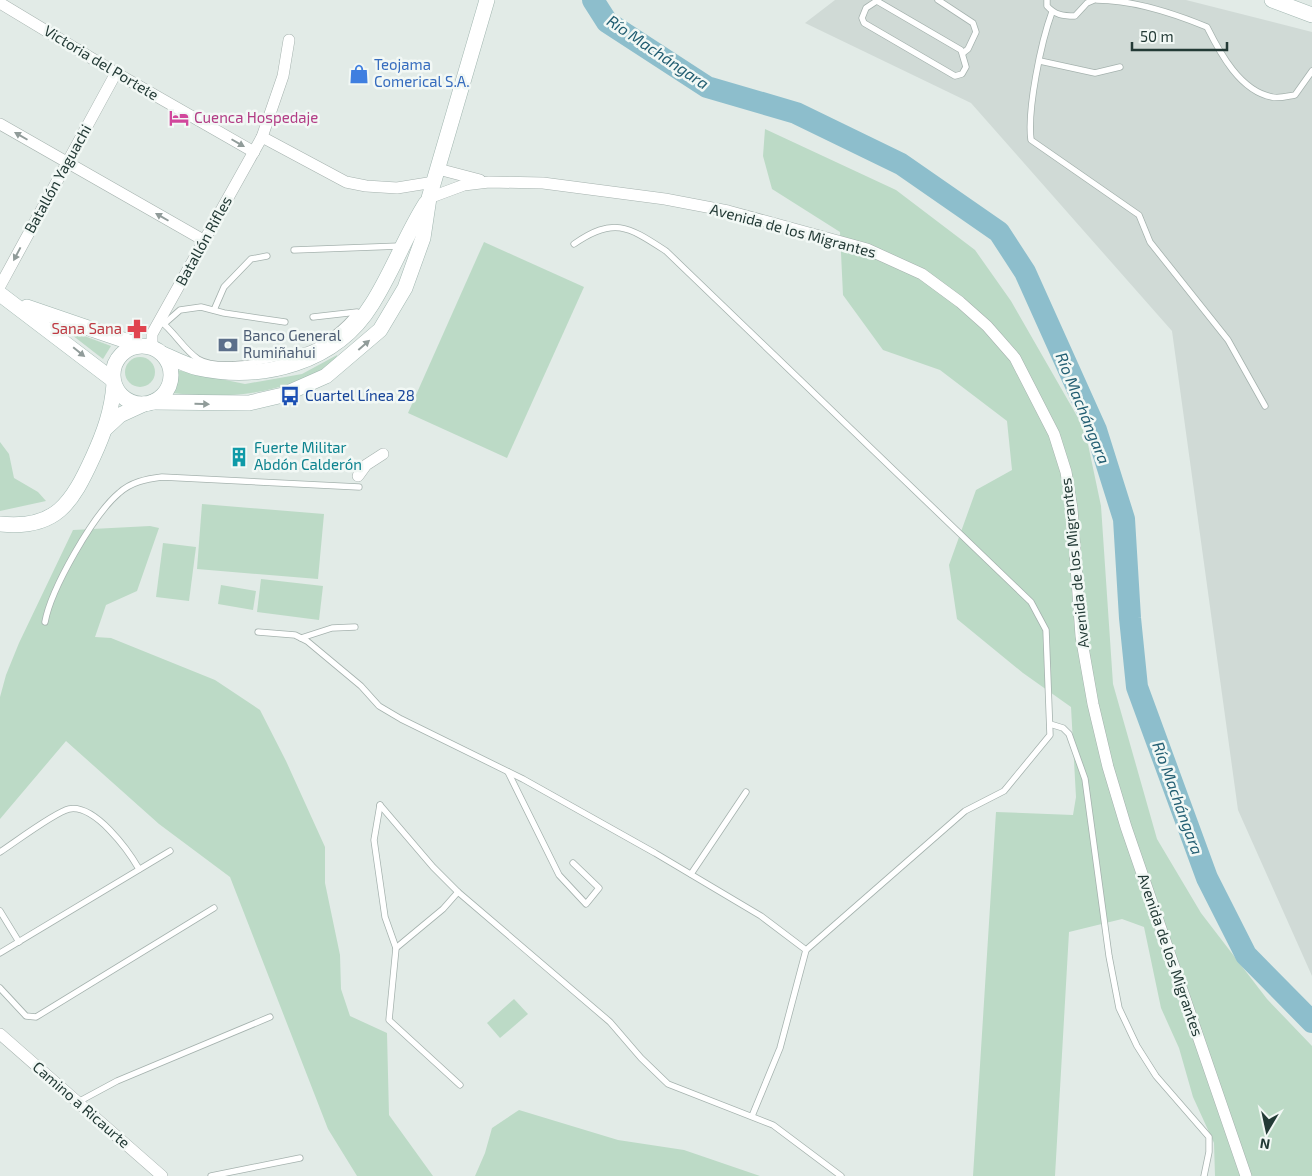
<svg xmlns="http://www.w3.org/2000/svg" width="1312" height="1176" viewBox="0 0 1312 1176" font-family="'Exo 2',sans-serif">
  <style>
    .built { fill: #d0dad6 }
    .green { fill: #bcdac6 }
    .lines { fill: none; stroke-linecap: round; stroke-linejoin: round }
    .river { stroke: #8dbecc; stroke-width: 22 }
    .service-casing { stroke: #a5b2ae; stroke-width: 7 }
    .minor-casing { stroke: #a5b2ae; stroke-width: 12 }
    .secondary-casing { stroke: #a1b6b0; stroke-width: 16 }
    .service { stroke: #fff; stroke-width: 5.5 }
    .minor { stroke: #fff; stroke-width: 11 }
    .secondary { stroke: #fff; stroke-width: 15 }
    .oneway { fill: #919c9a }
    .labels { text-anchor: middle; stroke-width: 5; stroke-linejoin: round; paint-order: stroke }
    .street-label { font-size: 15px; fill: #233a36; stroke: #f2f8f5 }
    .shop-label { font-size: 15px; fill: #366cbe; stroke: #f2f8f5; text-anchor: start }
    .hotel-label { font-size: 15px; fill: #b23c85; stroke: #f2f8f5; text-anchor: start }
    .health-label { font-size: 15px; fill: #be3a42; stroke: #f2f8f5; text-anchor: end }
    .service-label { font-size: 15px; fill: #4e5e75; stroke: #f2f8f5; text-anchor: start }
    .transit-label { font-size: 15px; fill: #164399; stroke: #f2f8f5; text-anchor: start }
    .culture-label { font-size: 15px; fill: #0d838f; stroke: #f2f8f5; text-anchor: start }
    .water-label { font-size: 16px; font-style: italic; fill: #225e72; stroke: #f2f8f5 }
  </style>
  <rect width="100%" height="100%" fill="#e2ebe7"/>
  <path class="built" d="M835 0H1186L1312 32V976L1238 810 1172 331 971 103 805 23Z"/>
  <g class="green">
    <path d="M765 129 896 190 975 250 1011 301 1085 430 1101 506 1113 684 1157 839 1201 913 1267 999 1312 1046V1176H1215L1214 1143 1193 1097 1179 1048 1161 1008 1144 927 1122 919 1069 932 1055 1176H973L996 812 1073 815 1076 797 1071 707 1023 673 957 619 949 565 976 490 1012 470 1007 421 940 370 883 350 843 295 840 232 772 189 763 156Z"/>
    <path d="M484 242 584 287 507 458 408 413Z"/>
    <path d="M63 328 111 346 103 359Z"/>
    <path d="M337 355 336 362C282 395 233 399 171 393L177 370 245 384 302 374Z"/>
    <circle cx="140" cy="372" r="15"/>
    <path d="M0 442 9 454 14 478 38 492 46 501 0 511Z"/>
    <path d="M202 504 324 514 318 579 197 569Z"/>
    <path d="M150 526 159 528 137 591 106 605 95 637 111 638 215 680 260 710 286 761 325 847V883L340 955 341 989 350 1016 387 1033 389 1115 433 1176H357L328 1129 230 877 159 824 66 741 0 819V697L6 675 19 643 73 530Z"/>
    <path d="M163 543 196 547 189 601 156 597Z"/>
    <path d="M261 579 323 586 319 620 257 612Z"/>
    <path d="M221 585 256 591 253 610 218 604Z"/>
    <path d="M514 999 528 1014 500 1038 487 1023Z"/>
    <path d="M519 1110 618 1140 684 1150 760 1176H475L485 1153 492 1128Z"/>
  </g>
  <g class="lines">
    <path class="river" d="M593 0 607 22 707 87 796 113 901 164 999 232 1025 272 1096 430 1124 519 1130 618 1137 687 1207 878 1246 955 1312 1022"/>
    <defs>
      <g id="service">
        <path d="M938 0 973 23 976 32 968 49 963 53"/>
        <path d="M1047 0V6C1055 15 1063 16 1075 16L1087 3 1094 0"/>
        <path d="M1097 0C1133 0 1173 13 1207 27 1220 53 1240 91 1272 97 1279 99 1288 96 1295 95L1312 71"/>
        <path d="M877 1 961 50 966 67 962 74 955 76 864 23 862 18 866 8 878 0"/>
        <path d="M1052 12C1041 42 1027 110 1031 140L1139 215 1150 242 1228 340 1265 406"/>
        <path d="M1040 61 1095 73 1120 67"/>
        <path d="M294 250 400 246"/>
        <path d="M214 310 224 287 251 259 267 256"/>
        <path d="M313 317 357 312"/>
        <path d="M160 321C174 331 183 349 198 359 221 373 283 358 307 350 321 346 347 325 355 313"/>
        <path d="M164 324 180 310 201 307 224 313 285 322"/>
        <path d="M45 622C51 589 93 515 119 493 131 482 146 479 162 477L359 487"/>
        <path d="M258 632 295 635 307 641 361 686 379 706 401 719 523 779 655 853 761 916 806 950 965 811 1004 791 1050 735 1046 630 1031 602 666 251C629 227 614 216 574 244"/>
        <path d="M301 638 332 628 355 627"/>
        <path d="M1050 724 1063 728 1069 734 1085 779 1109 956 1119 1008 1137 1046 1156 1076 1209 1137V1152L1204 1176"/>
        <path d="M508 772 559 875 586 904 599 888 573 863"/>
        <path d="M380 805 433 867 458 892 610 1022 641 1058 668 1084 773 1125 841 1176"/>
        <path d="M380 805 374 840 385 917 396 948 389 1020 460 1085"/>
        <path d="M0 852C14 843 55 812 69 809 95 804 128 850 139 869"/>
        <path d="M691 874 746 792"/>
        <path d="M0 911 19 942"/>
        <path d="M396 948 443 909 458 892"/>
        <path d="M0 953 170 851"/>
        <path d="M0 988 26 1016 36 1017 214 908"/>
        <path d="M78 1102 117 1081 270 1017"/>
        <path d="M752 1116 780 1048 806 950"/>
        <path d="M211 1176 300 1158"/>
      </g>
      <g id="minor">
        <path d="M0 3 116 73 254 152"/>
        <path d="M0 124 205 241"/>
        <path d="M262 137 346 182 366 186 397 188 434 182"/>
        <path d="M438 169 480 180"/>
        <path d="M429 198 464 185 489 182 543 183 665 199 728 211 867 249 922 274 960 302 987 326 1015 358 1054 434 1066 472 1072 509 1081 636 1093 704 1108 767 1126 827 1246 1176"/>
        <path d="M0 286 116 73"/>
        <path d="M152 347V334L262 137 283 76 289 40"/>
        <path d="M358 476 366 465 383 454"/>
        <path d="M0 1034 162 1176"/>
      </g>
      <g id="secondary">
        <path d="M1272 0 1312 15"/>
        <path d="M0 294 113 380"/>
        <path d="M27 307 138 345"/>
        <circle cx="142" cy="375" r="29"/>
        <path d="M163 354C174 359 186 365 198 368 262 382 336 363 372 304 393 271 405 236 426 203"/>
        <path d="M153 402 249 403 283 395 326 376 380 330 405 288 423 238 429 198 487 0"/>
        <path d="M106 428 120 415 144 404"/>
        <path d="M0 524C56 530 72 503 93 457 104 433 112 411 114 384"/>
      </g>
    </defs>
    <use href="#service" class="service-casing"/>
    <use href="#minor" class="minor-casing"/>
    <use href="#secondary" class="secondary-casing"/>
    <use href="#service" class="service"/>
    <use href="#minor" class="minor"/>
    <use href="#secondary" class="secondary"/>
  </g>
  <defs><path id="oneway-solid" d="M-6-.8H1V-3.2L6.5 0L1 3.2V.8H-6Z" transform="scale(1.25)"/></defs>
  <g class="oneway">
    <use href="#oneway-solid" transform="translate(21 136) rotate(-150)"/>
    <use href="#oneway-solid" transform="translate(238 143) rotate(30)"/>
    <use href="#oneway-solid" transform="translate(162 217) rotate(-150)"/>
    <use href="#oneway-solid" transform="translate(17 254) rotate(118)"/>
    <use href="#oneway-solid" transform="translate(364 345) rotate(-41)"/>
    <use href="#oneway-solid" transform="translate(79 352) rotate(39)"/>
    <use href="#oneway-solid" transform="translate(202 404) rotate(1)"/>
  </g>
  <defs>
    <symbol id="shop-bare" viewBox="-9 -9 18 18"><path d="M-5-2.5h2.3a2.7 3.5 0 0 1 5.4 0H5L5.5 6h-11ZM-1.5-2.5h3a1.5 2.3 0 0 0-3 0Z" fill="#3f7fe0" stroke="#f2f8f5" stroke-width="2.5" paint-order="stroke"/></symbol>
    <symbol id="hotel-bare" viewBox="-9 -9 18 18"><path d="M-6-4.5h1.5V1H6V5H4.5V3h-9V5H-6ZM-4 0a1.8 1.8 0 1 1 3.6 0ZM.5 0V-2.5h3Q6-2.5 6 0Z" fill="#d1479c" stroke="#f2f8f5" stroke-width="2.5" paint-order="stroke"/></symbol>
    <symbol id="pharmacy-bare" viewBox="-9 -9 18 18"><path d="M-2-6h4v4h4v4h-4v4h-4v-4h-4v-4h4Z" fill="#e0444e" stroke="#f2f8f5" stroke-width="2.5" paint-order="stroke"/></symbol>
    <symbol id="bank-bare" viewBox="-9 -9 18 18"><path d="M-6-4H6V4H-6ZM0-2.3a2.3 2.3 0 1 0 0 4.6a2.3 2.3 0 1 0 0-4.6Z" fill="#5c6f8a" stroke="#f2f8f5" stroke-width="2.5" paint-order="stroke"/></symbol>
    <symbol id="bus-bare" viewBox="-9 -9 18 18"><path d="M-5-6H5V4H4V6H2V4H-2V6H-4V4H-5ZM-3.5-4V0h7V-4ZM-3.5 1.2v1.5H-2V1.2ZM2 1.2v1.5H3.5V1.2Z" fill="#1a4fb4" stroke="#f2f8f5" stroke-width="2.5" paint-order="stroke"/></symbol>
    <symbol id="building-bare" viewBox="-9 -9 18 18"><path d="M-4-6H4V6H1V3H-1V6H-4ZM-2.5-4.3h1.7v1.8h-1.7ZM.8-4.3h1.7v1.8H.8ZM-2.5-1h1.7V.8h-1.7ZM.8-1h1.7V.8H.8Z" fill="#0f9aa8" stroke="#f2f8f5" stroke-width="2.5" paint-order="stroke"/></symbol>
  </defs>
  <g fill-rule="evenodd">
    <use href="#shop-bare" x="345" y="60" width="28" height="28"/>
    <use href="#hotel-bare" x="165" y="104" width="28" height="28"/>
    <use href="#pharmacy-bare" x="123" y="315" width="28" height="28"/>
    <use href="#bank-bare" x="214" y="331" width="28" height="28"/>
    <use href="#bus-bare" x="276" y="382" width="28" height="28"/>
    <use href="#building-bare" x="225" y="443" width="28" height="28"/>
  </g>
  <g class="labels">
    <g class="street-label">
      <text transform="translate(101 63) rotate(31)" y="5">Victoria del Portete</text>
      <text transform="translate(58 179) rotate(-61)" y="5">Batallón Yaguachi</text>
      <text transform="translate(793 231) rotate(15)" y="5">Avenida de los Migrantes</text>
      <text transform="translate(204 241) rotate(-61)" y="5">Batallón Rifles</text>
      <text transform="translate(1075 563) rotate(-96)" y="5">Avenida de los Migrantes</text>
      <text transform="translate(1170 955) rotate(71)" y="5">Avenida de los Migrantes</text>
      <text transform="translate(81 1105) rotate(41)" y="5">Camino a Ricaurte</text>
    </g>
    <g class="shop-label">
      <text x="374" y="70">Teojama<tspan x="374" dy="17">Comerical S.A.</tspan></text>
    </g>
    <g class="hotel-label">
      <text x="194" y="123">Cuenca Hospedaje</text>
    </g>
    <g class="health-label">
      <text x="122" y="334">Sana Sana</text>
    </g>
    <g class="service-label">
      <text x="243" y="341">Banco General<tspan x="243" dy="17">Rumiñahui</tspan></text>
    </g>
    <g class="transit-label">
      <text x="305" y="401">Cuartel Línea 28</text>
    </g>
    <g class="culture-label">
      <text x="254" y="453">Fuerte Militar<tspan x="254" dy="17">Abdón Calderón</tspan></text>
    </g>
    <g class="water-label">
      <text transform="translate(658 52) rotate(34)" y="6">Río Machángara</text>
      <text transform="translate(1083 408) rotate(68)" y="6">Río Machángara</text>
      <text transform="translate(1178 798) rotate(70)" y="6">Río Machángara</text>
    </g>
  </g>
  <g transform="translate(1267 1131) rotate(189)" stroke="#f2f8f5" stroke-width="4" paint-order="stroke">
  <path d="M0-4L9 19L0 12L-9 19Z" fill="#233a36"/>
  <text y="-8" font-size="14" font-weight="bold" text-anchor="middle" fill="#233a36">N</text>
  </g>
  <path d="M1132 42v8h95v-8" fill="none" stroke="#233a36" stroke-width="2.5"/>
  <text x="1140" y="42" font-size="15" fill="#233a36" stroke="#f2f8f5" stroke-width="4" paint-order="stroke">50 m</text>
</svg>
